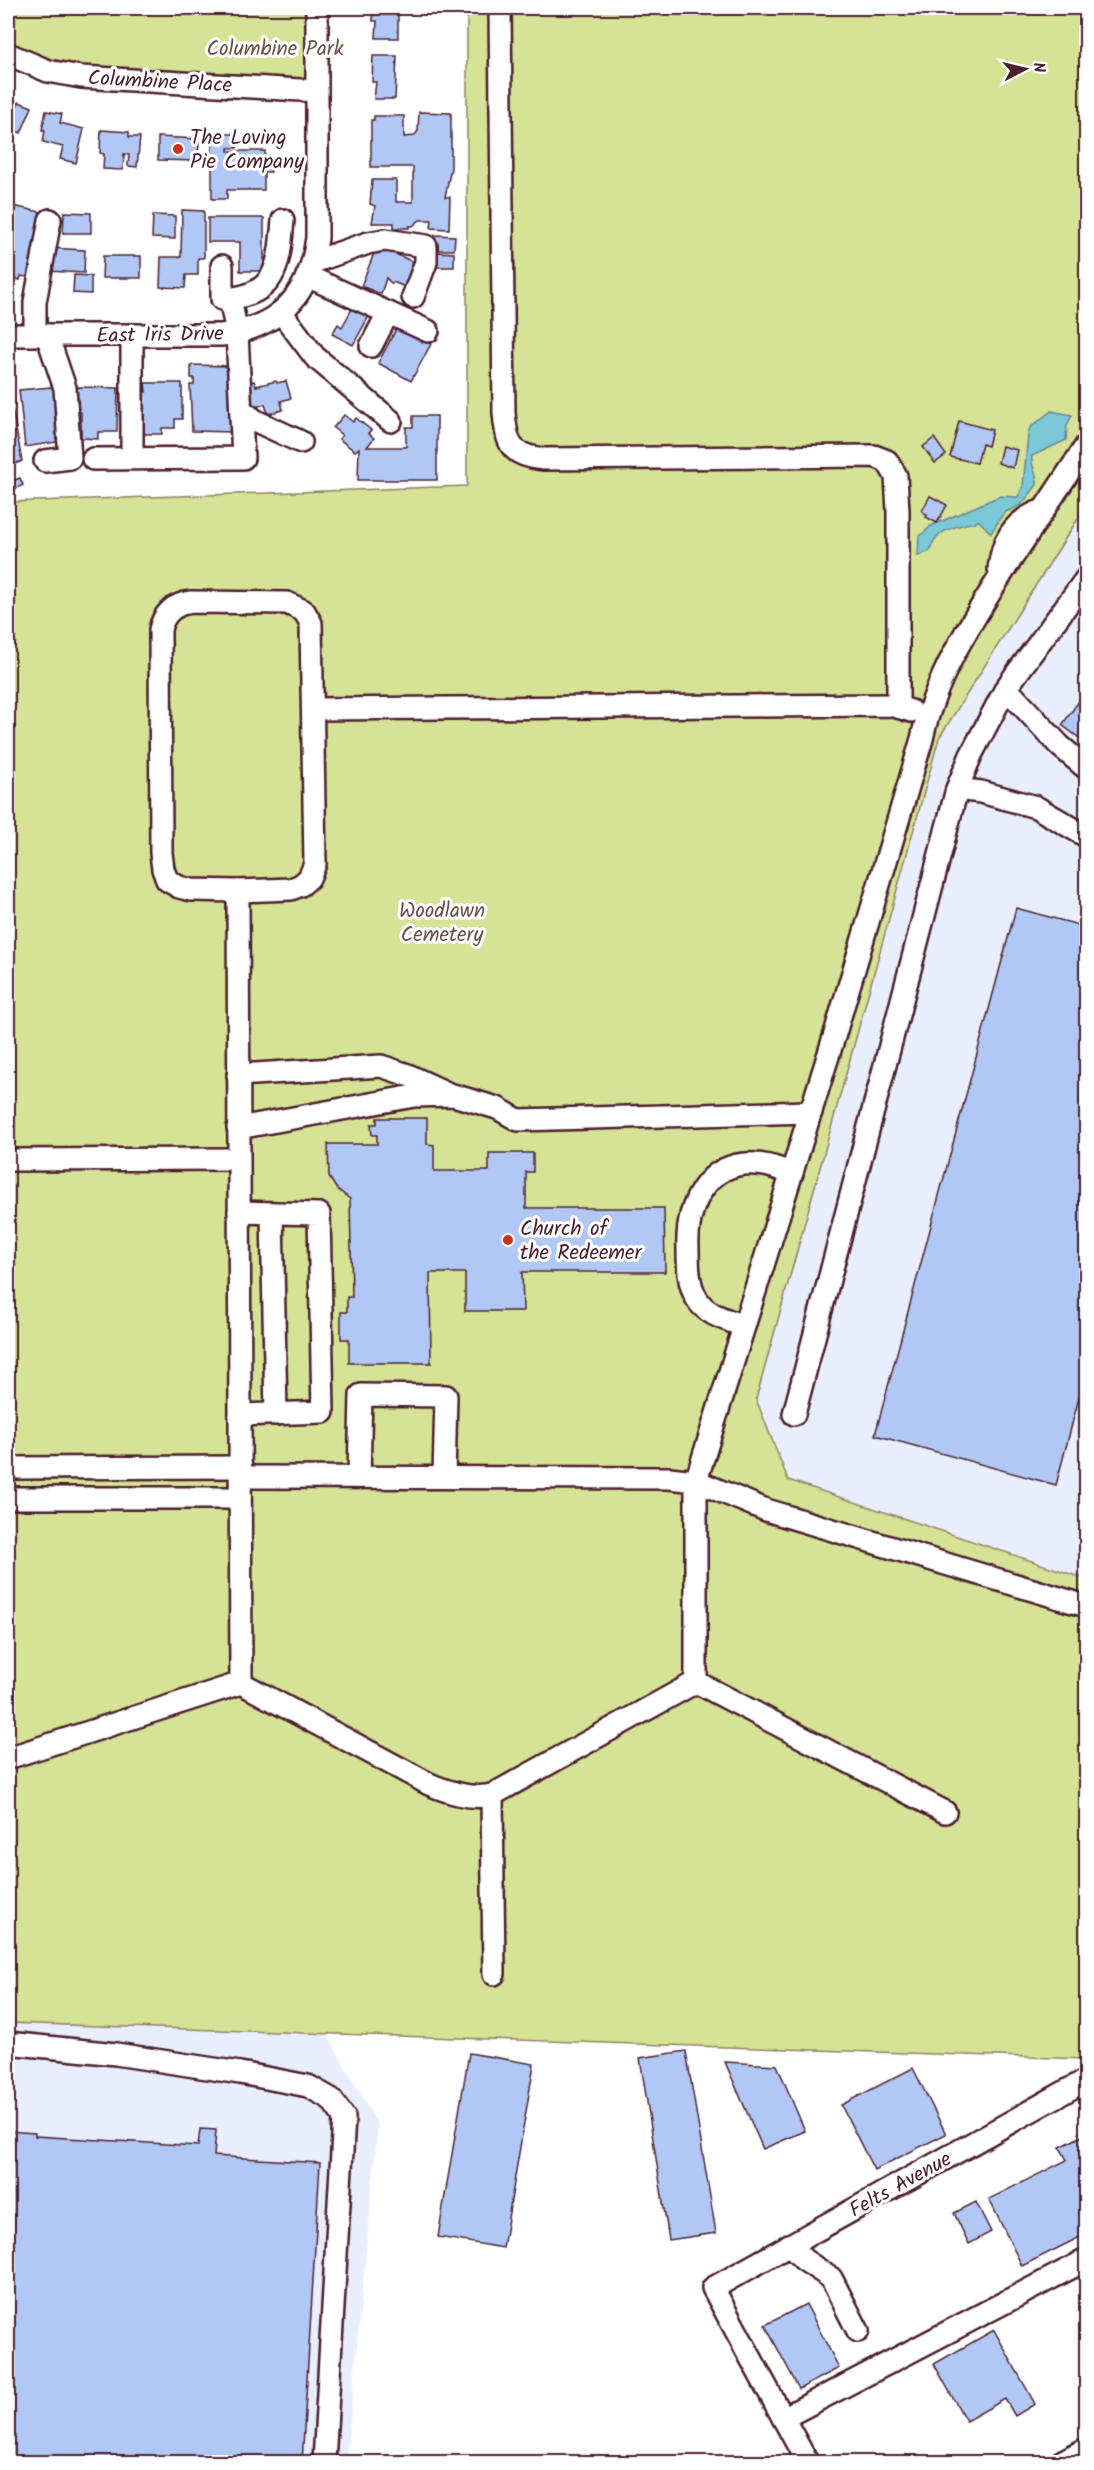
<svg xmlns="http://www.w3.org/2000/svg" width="1094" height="2470" viewBox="0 0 1094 2470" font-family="Kalam,sans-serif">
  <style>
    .built { fill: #e8eefd }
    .green { fill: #d6e295; stroke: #908060; stroke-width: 1.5 }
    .water { fill: #7ac8d8; stroke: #678493; stroke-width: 1.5 }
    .building { fill: #b1c8f7; stroke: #4a1f2b; stroke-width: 1.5 }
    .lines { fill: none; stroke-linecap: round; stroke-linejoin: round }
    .minor-casing { stroke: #4a1f2b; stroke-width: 26 }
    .minor { stroke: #fff; stroke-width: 21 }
    .poi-dot { fill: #c8321e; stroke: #fff; stroke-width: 2 }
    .labels { text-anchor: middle; stroke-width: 6; stroke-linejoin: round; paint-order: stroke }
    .park-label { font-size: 21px; fill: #6d5046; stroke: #fff }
    .street-label { font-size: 21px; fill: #4a1f2b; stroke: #fff }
    .poi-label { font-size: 21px; fill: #4a1f2b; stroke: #fff; text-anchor: start }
  </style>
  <rect width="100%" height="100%" fill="#fff"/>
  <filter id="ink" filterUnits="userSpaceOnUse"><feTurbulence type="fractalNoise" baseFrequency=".0167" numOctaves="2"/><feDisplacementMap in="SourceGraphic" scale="12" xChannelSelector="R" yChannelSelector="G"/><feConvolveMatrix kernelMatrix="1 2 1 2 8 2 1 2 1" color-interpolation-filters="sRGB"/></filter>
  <g filter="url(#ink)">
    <g class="built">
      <path d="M1086 506V1579L788 1480 756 1399 939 738Z"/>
      <path d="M8 2007 327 2034 378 2125 346 2462H8Z"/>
    </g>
    <g class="green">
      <path d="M8 8H317V91L174 84 8 54Z"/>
      <path d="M467 8H1086V506L939 738 756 1399 788 1480 1086 1579V2059L8 2023V903L12 902 8 690V502L467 486Z"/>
    </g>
    <path class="water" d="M1051 411 1072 415 1067 425 1066 440 1032 456C1030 466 1038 473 1037 485L1021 505 1004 513 991 533 979 521C960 526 934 528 930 551L918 556 919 537 931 526 993 499 1000 496 1018 497 1023 486 1028 435 1030 428Z"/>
    <g class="building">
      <path d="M373 8H398V38H376L377 21H373Z"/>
      <path d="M373 56H397L395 99H374L376 82H372Z"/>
      <path d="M19 102 32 107 21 133 8 127V104L16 108Z"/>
      <path d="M46 111 62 114 60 123 84 129 76 163 60 159 63 147 43 142 45 130H42Z"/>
      <path d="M419 112 451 113V168L445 197H450L449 229 431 228 432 220H420L413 226H409V228H394V223H372L375 206 370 204 372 180H396V202H413V167H371V120H374V116H404V137L414 136 418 131Z"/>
      <path d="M101 130 129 132V137H140L137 167 128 166 129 155 124 154 123 170 103 169 104 154 100 153Z"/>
      <path d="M212 134H237V148H228V151H265V158H272L271 172H264V190H227V199H212Z"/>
      <path d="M158 137 199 139 198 161 158 160Z"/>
      <path d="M8 205 41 212 27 277 21 276 20 280 12 278 13 274 8 273Z"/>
      <path d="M182 210 204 211V258H198V275H186L185 288 160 287 161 257H181Z"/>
      <path d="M64 212 91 213V233H63Z"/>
      <path d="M153 215 175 216V239L152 238Z"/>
      <path d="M208 218H264V271H240V242H208Z"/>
      <path d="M435 235 455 236 454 250H435Z"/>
      <path d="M377 246 416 263 405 287 393 282 392 284 386 278 381 294 361 286Z"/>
      <path d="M49 248 85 250 84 273 48 271Z"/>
      <path d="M435 252 454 253V267H434Z"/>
      <path d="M103 256H141V278H102Z"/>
      <path d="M74 275 91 276V294L73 293Z"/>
      <path d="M353 307 369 316 353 345 332 334 338 324 342 327Z"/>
      <path d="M399 324 432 342 411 381 378 363Z"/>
      <path d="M191 365 230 366 235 432 192 431 190 385H194V378H191Z"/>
      <path d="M254 381 256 386 276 381 277 383 286 381 291 398 281 401 283 410 268 414 265 404 249 409 243 385Z"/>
      <path d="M145 383H182V419H175V428H162V434H142L143 392H146Z"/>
      <path d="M62 386 65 438 56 439 57 442 25 447 19 390Z"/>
      <path d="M76 387 118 388 117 432H98V439L81 438V412H75Z"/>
      <path d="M12 408 22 461 8 467V410Z"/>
      <path d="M344 415 353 422 356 418 371 430 368 433 374 438 367 447H406V427H413V416H437V480H358L359 448 355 451 339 439 342 435 333 428Z"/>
      <path d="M959 421 992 430 988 446 982 444 977 463 950 457Z"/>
      <path d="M934 438 946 455 935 463 923 447Z"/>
      <path d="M1002 446 1017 450 1013 468 998 463Z"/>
      <path d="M20 478 23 485 13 490 10 482Z"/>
      <path d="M930 496 947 505 937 523 926 517 927 515 922 511Z"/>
      <path d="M1086 691V743L1062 725Z"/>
      <path d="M1016 908 1086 927V1371L1056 1485 875 1435Z"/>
      <path d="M377 1118H427V1144L434 1145V1171H489V1153H533V1172H526V1208H664L665 1272H522L523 1311H465V1273H430L431 1363H349V1339H341V1312H347V1297H352L350 1199 336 1188 329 1177 328 1144H377V1135H372L371 1124H377Z"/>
      <path d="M686 2051 716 2233 669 2240 640 2058Z"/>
      <path d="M469 2053 534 2064 503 2248 438 2237Z"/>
      <path d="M725 2062 777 2065 805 2131 763 2149Z"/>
      <path d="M913 2068 946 2134 874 2170 841 2105Z"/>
      <path d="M200 2129 216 2130 214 2156 320 2163 302 2462H8V2131L35 2133V2136L198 2146Z"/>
      <path d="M1086 2134V2234L1022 2266 989 2199 1067 2160 1060 2147Z"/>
      <path d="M976 2202 991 2232 969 2244 954 2213Z"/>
      <path d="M806 2304 839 2368 799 2389 765 2325Z"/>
      <path d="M994 2330 1035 2404 1015 2416 1005 2399 966 2421 934 2364Z"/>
    </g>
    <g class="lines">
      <defs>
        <g id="minor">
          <path d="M500 8 504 413C507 445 510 455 544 459L874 456 887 461 896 476 898 511V707"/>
          <path d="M8 54 48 71 81 77 317 91"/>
          <path d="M313 262 368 243 385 240 426 246V262L413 297"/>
          <path d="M222 266V299C277 296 279 267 283 220"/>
          <path d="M307 276 428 331"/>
          <path d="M281 312 315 357 391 421"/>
          <path d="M35 334V302L50 220"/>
          <path d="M8 335H222C279 327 310 296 317 238V8"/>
          <path d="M371 346 388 313"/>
          <path d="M241 410 256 421 301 442"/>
          <path d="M132 458V336"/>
          <path d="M93 459 243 458 237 333 230 299"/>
          <path d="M45 461 70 458 65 388 47 335"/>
          <path d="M999 569C1002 542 1012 523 1038 512"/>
          <path d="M191 602 287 603 304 611 311 623 315 864 309 878 301 885 291 889 238 891 191 890 179 887 167 880 163 869 161 853 160 630C163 614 174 604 191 602Z"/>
          <path d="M1006 688 1060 746 1086 768"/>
          <path d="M313 709 891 705 911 711"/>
          <path d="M957 789 971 755 1006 688 1086 579"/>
          <path d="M238 1075 381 1066 408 1075 447 1093"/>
          <path d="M238 1128 414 1096 453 1095 497 1108 518 1120 811 1112"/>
          <path d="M8 1160 238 1159"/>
          <path d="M239 1212 319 1214 323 1412 240 1415"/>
          <path d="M272 1213 276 1414"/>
          <path d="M744 1326C728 1320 706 1315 697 1299 688 1285 688 1265 688 1249 686 1207 706 1160 756 1164 768 1164 781 1170 792 1173"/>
          <path d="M794 1414 957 789 981 792 1036 807 1086 836"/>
          <path d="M8 1468 241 1467"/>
          <path d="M241 1477 669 1478 696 1481 766 1510 1086 1606"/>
          <path d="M359 1477 361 1395 446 1396 444 1477"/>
          <path d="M8 1498H240"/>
          <path d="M241 1683 429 1784C448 1792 471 1800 492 1795L696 1682"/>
          <path d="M8 1758 241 1683 238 891"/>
          <path d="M492 1795 494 1974"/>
          <path d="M945 1812 696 1682V1481L834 1037 922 739C935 675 974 618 1008 564 1034 525 1060 485 1086 446"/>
          <path d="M8 2043 116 2054 240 2073 308 2086 331 2099 344 2117 324 2462"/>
          <path d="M789 2245 804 2260 831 2278 858 2331"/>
          <path d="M783 2418 1086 2260"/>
          <path d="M807 2462 713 2288 1086 2080"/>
          <path d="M1061 2462 1086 2449"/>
        </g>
      </defs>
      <use href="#minor" class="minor-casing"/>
      <use href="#minor" class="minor"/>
    </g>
  </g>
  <g class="poi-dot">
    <circle cx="178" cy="149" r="6"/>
    <circle cx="508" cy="1240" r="6"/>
  </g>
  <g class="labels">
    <g class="park-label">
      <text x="275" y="55">Columbine Park</text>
      <text x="442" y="917">Woodlawn<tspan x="442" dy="24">Cemetery</tspan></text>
    </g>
    <g class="street-label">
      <text transform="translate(160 81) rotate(3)" y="7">Columbine Place</text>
      <text transform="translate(160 334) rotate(-1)" y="7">East Iris Drive</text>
      <text transform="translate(900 2184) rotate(-29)" y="7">Felts Avenue</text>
    </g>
    <g class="poi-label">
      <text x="190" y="144">The Loving<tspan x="190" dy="24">Pie Company</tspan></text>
      <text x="520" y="1235">Church of<tspan x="520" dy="24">the Redeemer</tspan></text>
    </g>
  </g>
  <rect width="1094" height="2470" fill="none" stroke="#fff" stroke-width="30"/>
  <rect x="15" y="15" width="1064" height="2440" fill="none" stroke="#4a1f2b" stroke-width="2" filter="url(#ink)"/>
  <g transform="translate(1025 69) rotate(83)" stroke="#ffffff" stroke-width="4.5" paint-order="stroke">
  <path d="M0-4.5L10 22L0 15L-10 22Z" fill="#4a1f2b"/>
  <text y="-9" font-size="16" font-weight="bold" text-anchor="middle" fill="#4a1f2b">N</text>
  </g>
</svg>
